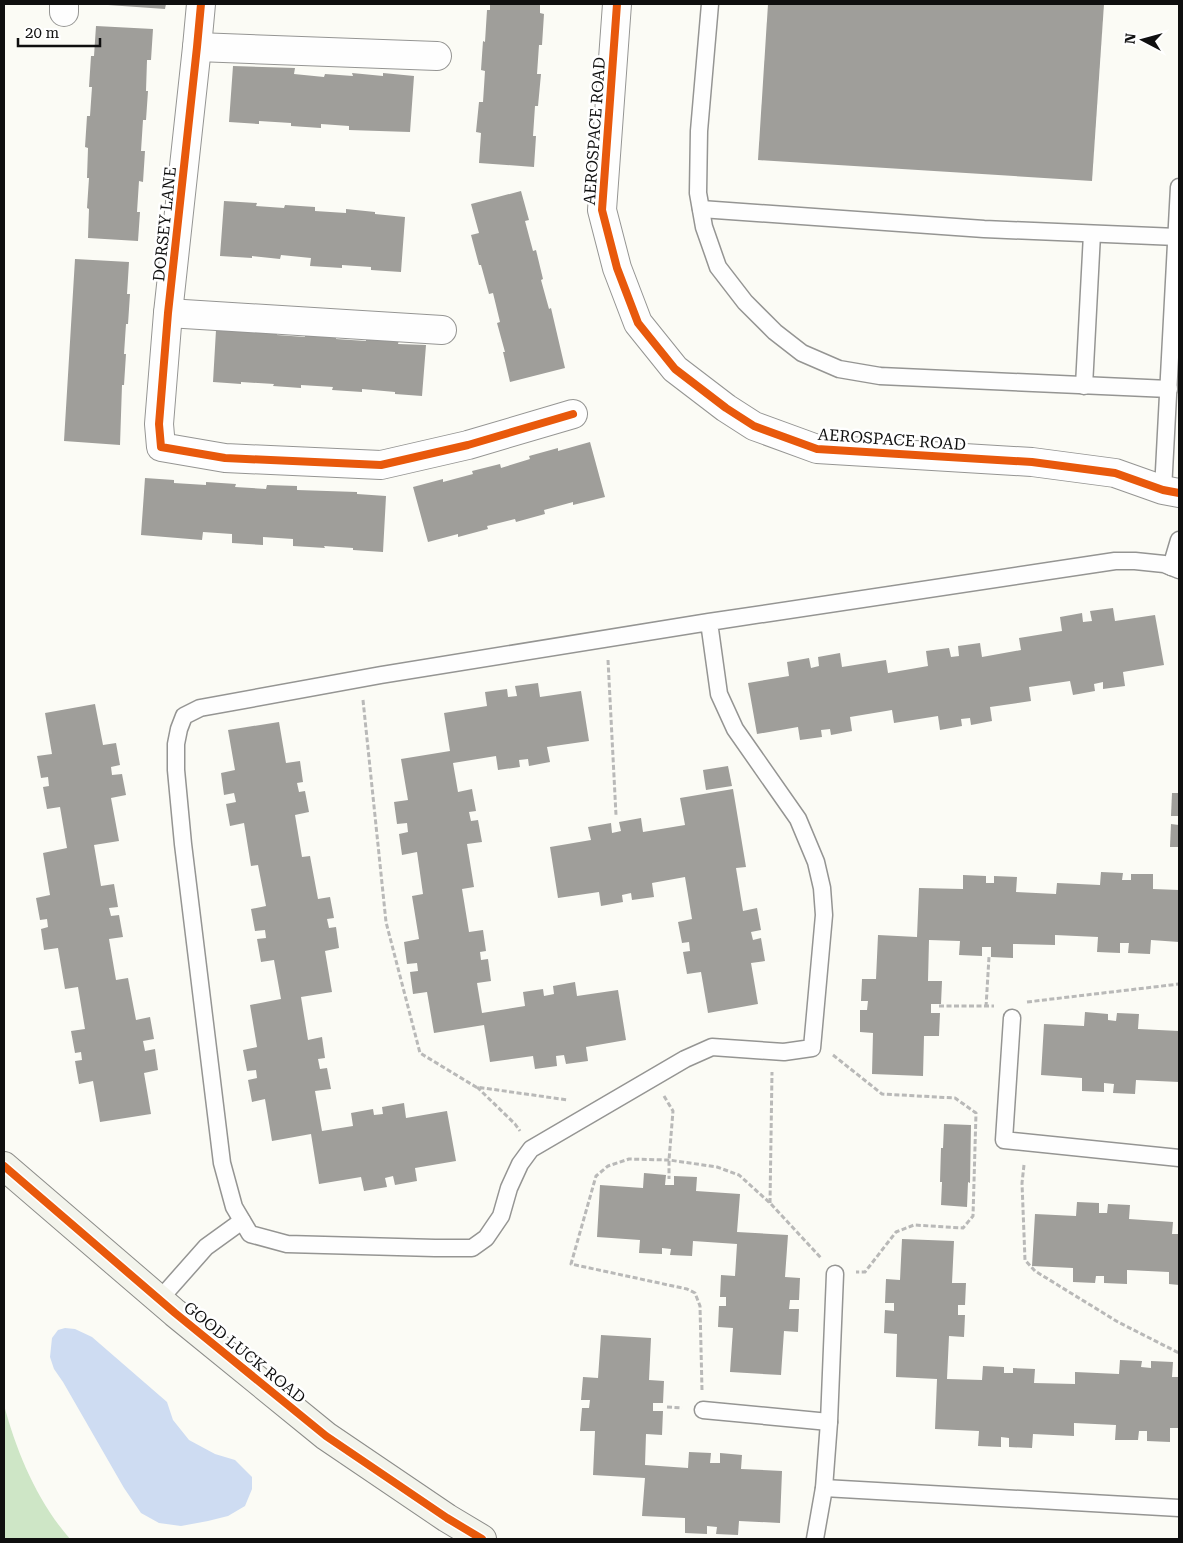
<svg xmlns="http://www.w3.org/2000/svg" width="1183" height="1543" viewBox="0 0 1183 1543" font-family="'Roboto Serif',serif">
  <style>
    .forest { fill: #cee6c6 }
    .water { fill: #cedcf2 }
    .building { fill: #9f9e9a }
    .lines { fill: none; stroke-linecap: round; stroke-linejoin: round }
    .service-casing { stroke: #959593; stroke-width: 19 }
    .minor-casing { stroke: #959593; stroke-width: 30 }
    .secondary-casing { stroke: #8c8c89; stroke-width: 30 }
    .path { stroke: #b9b9b8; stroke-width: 3; stroke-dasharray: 5 2.5; stroke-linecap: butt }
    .service { stroke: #fefefe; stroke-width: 16 }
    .minor { stroke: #fefefe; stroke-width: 28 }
    .secondary { stroke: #f3f4ec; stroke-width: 28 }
    .cycleway-casing { stroke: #fff; stroke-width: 11 }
    .cycleway { stroke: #e8590c; stroke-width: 8 }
    .labels { text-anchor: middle; stroke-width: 5; stroke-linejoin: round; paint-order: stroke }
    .street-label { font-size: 16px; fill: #0f0f0f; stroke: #fff }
  </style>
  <rect width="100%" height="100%" fill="#fbfbf5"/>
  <path class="forest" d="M4 1405C17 1453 37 1501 70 1539H4Z"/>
  <path class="water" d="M65 1328 75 1329 92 1337 167 1402 173 1420 189 1440 215 1454 235 1460 252 1477V1489L245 1506 228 1516 208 1521 181 1526 159 1523 141 1513 124 1488 63 1382 54 1369 50 1357 52 1338 58 1330Z"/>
  <g class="building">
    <path d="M108 4H166L165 9 108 5Z"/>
    <path d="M490 4H540V13L544 14 542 45H539L537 74H541L538 106H535L533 136H536L534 167 479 163 481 133 476 132 479 102H483L485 71 481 70 483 41 485 42 487 10H490Z"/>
    <path d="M768 4H1104L1092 181 758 160Z"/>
    <path d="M96 26 153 29 151 60H147L146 91H148L146 120H143L141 151H145L143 182 139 181 137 212H140L138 241 88 238 89 209 87 208 89 178H87L88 148 85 147 87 116H90L92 87H89L91 56H94Z"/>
    <path d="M233 66 295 68 294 74 324 77 325 74 353 76 352 73 383 76V73L414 76 410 132 349 130V126L321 124V128L291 126V123L259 121V124L229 122Z"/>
    <path d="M521 191 529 220 525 221 533 251 536 250 543 279 541 280 549 309 551 308 565 368 510 382 503 352H505L497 323 500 322 493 293 489 294 481 265H479L471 235 479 233 471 204Z"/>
    <path d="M224 201 257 203 256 206 284 208 285 205 315 207V211L346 213V209L375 212V214L405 217 401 272 371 270V267L342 265V268L310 266 311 258 281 255 280 259 252 256V258L220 256Z"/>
    <path d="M75 259 129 262 127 294H130L128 324H126L124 354H126L124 385H122L120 445 64 441Z"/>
    <path d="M216 330 244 332 245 330 277 332V335L305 337V334L336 336V339L366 341V338L399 340 398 344 426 345 422 396 395 394V392L362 389V392L332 390 333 387 301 385V388L273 386 274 384 241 382V384L213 382Z"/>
    <path d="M590 442 605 497 573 505V502L544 510 545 514 516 522 515 519 487 526 488 529 458 537V534L428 542 413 487 443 479V482L473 474 472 471 500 464 501 468 530 459 529 456 558 448V451Z"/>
    <path d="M145 478 174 480V483L206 485V482L236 484 235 487 266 489 267 485 297 486V490L357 492V494L386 496 383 552 353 550V548L324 546 325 548 293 546V539L263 537V545L232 543V534L203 532 202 540 141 535Z"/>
    <path d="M1113 608 1115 621 1155 615 1164 665 1123 672 1125 686 1103 689V682L1094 684 1095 691 1073 695 1070 681 1029 687 1031 701 990 707 992 721 971 725 970 718 961 719 962 726 940 730 938 716 894 723 892 710 850 717 852 731 831 735 830 729 821 730 822 737 800 740 798 727 757 734 748 683 789 676 787 662 809 658 811 668 819 666 818 657 840 653 842 667 886 660 888 673 928 666 926 651 949 648 951 657 959 656 958 646 980 643 982 657 1021 650 1019 638 1062 631 1060 617 1082 613 1083 622 1092 621 1090 611Z"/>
    <path d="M538 683 540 697 581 691 589 741 547 747 550 762 529 766 528 759 519 760 520 767 498 770 496 756 453 763 458 792 472 789 476 811 469 812 471 821 478 820 482 842 467 844 474 887 462 889 469 932 483 930 486 951 480 952 481 960 488 959 491 981 477 983 482 1013 525 1006 523 992 543 989 544 996 554 994 553 986 575 982 577 996 618 990 626 1040 586 1047 588 1061 566 1064 564 1055 556 1056 557 1066 535 1069 533 1056 490 1062 484 1025 434 1033 427 992 413 994 410 972 418 971 417 963 407 964 404 942 419 939 412 896 423 894 417 852 402 855 399 834 408 832 407 823 397 824 394 802 408 800 401 759 450 751 444 713 487 706 485 692 507 689 508 697 517 696 515 686Z"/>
    <path d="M95 704 103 745 116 743 120 765 111 767 112 775 122 774 126 795 111 798 119 841 94 845 101 886 114 884 118 907 109 908 111 916 119 915 123 937 109 939 116 980 128 978 136 1020 150 1017 154 1039 143 1041 145 1051 155 1049 158 1070 144 1073 151 1114 100 1122 93 1081 79 1084 75 1061 82 1060 81 1052 75 1053 71 1031 85 1029 78 987 65 989 58 948 44 950 41 929 48 927 47 919 40 920 36 898 50 895 43 853 67 848 60 807 47 809 43 787 49 786 48 777 41 778 37 756 52 754 45 713Z"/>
    <path d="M279 722 286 763 300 761 303 782 297 783 299 792 305 791 309 812 295 815 302 857 310 856 318 899 330 897 334 918 327 919 329 928 336 927 339 948 325 951 332 992 301 997 308 1040 322 1037 325 1058 318 1059 320 1069 327 1068 331 1089 315 1091 322 1131 353 1126 351 1113 373 1109 374 1115 383 1114 382 1107 404 1103 406 1118 447 1111 456 1161 415 1168 417 1181 395 1185 393 1176 385 1178 387 1187 364 1191 361 1177 319 1184 311 1134 272 1141 265 1099 252 1102 248 1080 257 1078 256 1070 247 1071 243 1050 257 1047 250 1005 281 999 274 960 261 962 257 939 266 938 265 930 255 931 251 909 266 906 258 865 251 866 244 823 230 826 226 804 236 802 234 793 224 795 221 773 235 770 228 730Z"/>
    <path d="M728 766 732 786 706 790 703 770Z"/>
    <path d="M733 789 746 867 736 868 743 911 757 908 761 930 751 932 753 940 761 938 765 961 751 963 758 1004 708 1013 701 972 687 974 683 952 690 951 689 942 682 943 678 922 692 919 685 877 652 883 654 897 632 900 631 893 622 895 623 902 601 906 599 892 558 898 550 847 591 840 588 827 611 823 612 833 621 831 619 822 641 818 643 832 685 825 680 798Z"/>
    <path d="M1172 793H1179V816H1171Z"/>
    <path d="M1171 824 1179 825V847H1170Z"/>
    <path d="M1101 872 1123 873 1122 880H1131V874H1153V889L1179 890V942L1151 940 1150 954 1128 953 1129 943H1120V953L1097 952 1098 937 1055 935V945L1013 944V958L991 957V947H982V956L959 955 960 941 929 940 928 981H942L941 1004H931V1013H940L939 1036H924L923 1076 872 1074 873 1033 860 1032V1010H867L868 1001H861L862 979H876L878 935 917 937 919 888 963 889V875L986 876V883H994V876L1017 877 1016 892 1056 894 1057 883 1100 885Z"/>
    <path d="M1085 1012 1108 1014V1020L1116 1021 1117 1013 1139 1014 1138 1029 1179 1031V1082L1136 1080 1135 1094 1113 1093 1114 1084 1104 1083V1092L1082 1091V1078L1041 1075 1044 1024 1084 1026Z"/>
    <path d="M944 1124 971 1125 970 1183 968 1182 967 1207 941 1205 942 1182H940L941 1148H943Z"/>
    <path d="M644 1173 666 1175 665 1185H674V1176L697 1177 696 1191 740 1194 737 1232 788 1235 785 1277 800 1278 799 1300H790L789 1309H799L798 1332 784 1331 781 1375 730 1372 733 1328 718 1327 719 1306H726V1297H720L721 1275 735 1276 737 1244 693 1241 692 1256 670 1255 671 1249 662 1248V1254L639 1253 640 1240 597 1237 600 1185 643 1188Z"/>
    <path d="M1077 1202 1099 1203V1213H1107L1108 1204 1130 1205 1129 1219 1173 1222 1172 1234H1179V1285L1169 1284V1272L1127 1270V1284L1104 1283V1276H1096L1095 1283 1073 1282V1268L1032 1266 1035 1214 1076 1216Z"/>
    <path d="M902 1239 954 1241 952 1283H966L965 1305H958V1315H965L964 1337 949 1336 947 1379 982 1380 983 1366 1004 1367V1373H1013V1368L1035 1369 1034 1383 1075 1384V1372L1119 1374 1120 1360 1142 1361 1141 1367 1151 1368V1361L1173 1362 1172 1377H1179V1428H1170V1442L1147 1441V1431H1139L1138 1440H1115L1116 1425 1074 1423V1436L1033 1434 1032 1448 1009 1447V1438L1001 1437V1447L978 1446 979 1431 935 1429 937 1379 896 1377 897 1334 884 1333 885 1310 894 1311V1303H885L886 1279 900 1280Z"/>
    <path d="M601 1335 651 1338 649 1380 664 1381 663 1403H653V1411H663L662 1435 646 1434 645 1465 688 1468 689 1452 711 1453 710 1463H720V1453L742 1455 741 1469 782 1471 780 1523 739 1521 738 1535 716 1534 717 1527 707 1526V1534L685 1533V1518L642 1516 645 1478 593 1475 595 1431H580L582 1408H589L590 1400H581L583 1377 598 1378Z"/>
  </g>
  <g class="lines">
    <defs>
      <g id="service">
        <path d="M710 4 699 131 698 193 704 227 718 267 745 302 775 332 802 353 839 369 880 376 1169 389"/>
        <path d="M701 209 984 229 1177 237"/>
        <path d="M1084 386 1092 234"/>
        <path d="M1163 490 1179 187"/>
        <path d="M1171 567 1179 540"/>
        <path d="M709 622 719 694 735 729 798 819 816 862 822 888 824 915 812 1048 784 1052 712 1047 685 1059 531 1149 520 1164 509 1188 501 1216 486 1238 472 1248H435L287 1244 250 1234 234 1207 222 1163 183 844 176 770V744L179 729 184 716 200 708 381 675 709 622 1115 561H1135L1164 564 1179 570"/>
        <path d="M1012 1018 1004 1140 1179 1158"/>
        <path d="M160 1299 206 1247 242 1221"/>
        <path d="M703 1410 829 1422"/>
        <path d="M824 1488 1179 1508"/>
        <path d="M815 1539 824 1488 829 1422 835 1274"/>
      </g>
      <g id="minor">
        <path d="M201 4 197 47 168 313 159 424 161 447 225 458 381 465 468 445 573 414"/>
        <path d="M617 4 602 210 617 268 638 323 675 369 726 408 754 426 817 449 1032 462 1115 473 1163 490 1179 493"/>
        <path d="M64 12V4"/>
        <path d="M197 47 437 56"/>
        <path d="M168 313 442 330"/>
      </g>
      <path id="secondary" d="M4 1166 175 1313 326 1436 447 1518 482 1539"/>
    </defs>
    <use href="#service" class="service-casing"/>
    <use href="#minor" class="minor-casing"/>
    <use href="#secondary" class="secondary-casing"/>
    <g class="path">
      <path d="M608 660 616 815"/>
      <path d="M363 700 386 922 420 1053 476 1087 568 1100"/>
      <path d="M1027 1002 1179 984"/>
      <path d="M939 1006H994"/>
      <path d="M986 1007 989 957"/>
      <path d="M833 1055 882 1094 955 1098 976 1113 973 1216 963 1228 914 1225 896 1232 865 1272H856"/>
      <path d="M477 1087 515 1124 520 1131"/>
      <path d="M664 1096 673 1111 669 1160V1179"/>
      <path d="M1024 1165 1022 1183 1025 1260 1035 1271 1118 1322 1179 1353"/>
      <path d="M770 1203 772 1072"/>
      <path d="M702 1390 700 1306 695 1293 687 1289 571 1264 596 1176 608 1166 629 1159 669 1160 717 1167 739 1175 770 1203 821 1258"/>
      <path d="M667 1407 682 1408"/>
    </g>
    <use href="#service" class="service"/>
    <use href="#minor" class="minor"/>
    <use href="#secondary" class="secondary"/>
    <defs>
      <g id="cycleway">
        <path d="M201 4 197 47 168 313 159 424 161 447 225 458 381 465 468 445 573 414"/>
        <path d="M617 4 602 210 617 268 638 323 675 369 726 408 754 426 817 449 1032 462 1115 473 1163 490 1179 493"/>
        <path d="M4 1166 175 1313 326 1436 447 1518 482 1539"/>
      </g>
    </defs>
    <use href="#cycleway" class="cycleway-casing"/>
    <use href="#cycleway" class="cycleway"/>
  </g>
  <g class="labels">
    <g class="street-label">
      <text transform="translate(594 131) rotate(-86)" y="6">AEROSPACE ROAD</text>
      <text transform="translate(164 224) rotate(-84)" y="6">DORSEY LANE</text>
      <text transform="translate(892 439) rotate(4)" y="6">AEROSPACE ROAD</text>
      <text transform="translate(245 1352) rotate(39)" y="6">GOOD LUCK ROAD</text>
    </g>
  </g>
  <rect width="1183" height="1543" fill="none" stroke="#0f0f0f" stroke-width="10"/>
  <g transform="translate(1143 40) rotate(276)" stroke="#ffffff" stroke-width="4" paint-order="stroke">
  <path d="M0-4L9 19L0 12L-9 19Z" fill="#0f0f0f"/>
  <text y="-8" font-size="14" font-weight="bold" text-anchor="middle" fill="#0f0f0f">N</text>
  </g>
  <path d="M18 38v8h82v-8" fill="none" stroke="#0f0f0f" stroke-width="2.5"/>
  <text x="25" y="38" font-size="15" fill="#0f0f0f" stroke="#ffffff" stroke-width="4" paint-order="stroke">20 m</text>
</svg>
